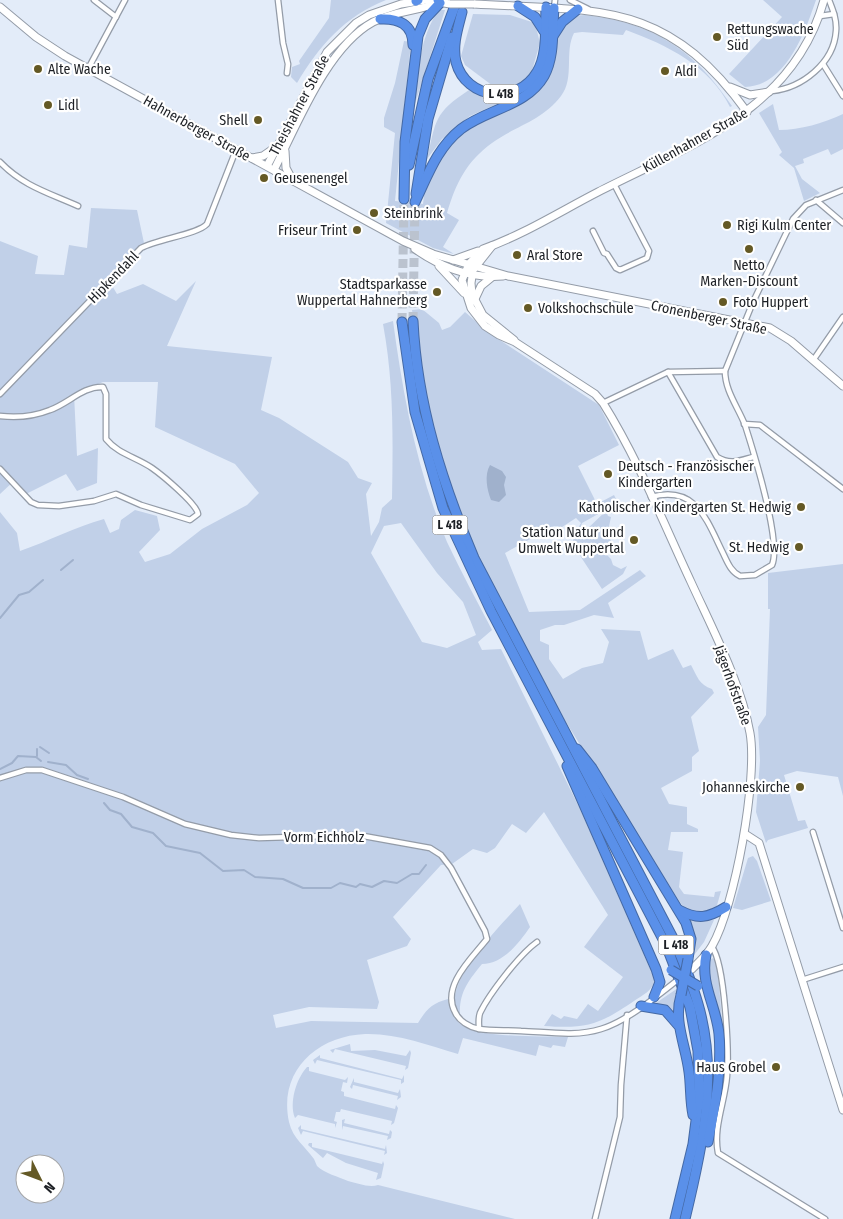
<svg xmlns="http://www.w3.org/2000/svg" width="843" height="1219" viewBox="0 0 843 1219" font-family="'Fira Sans Condensed',sans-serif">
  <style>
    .green { fill: #c1d0e8; fill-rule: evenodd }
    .water { fill: #a0b1cc }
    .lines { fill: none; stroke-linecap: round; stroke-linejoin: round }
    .stream { stroke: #a0b1cc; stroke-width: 2 }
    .highway-tunnel { stroke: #bbc3cf; stroke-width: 9; stroke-dasharray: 9 4.5; stroke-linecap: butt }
    .street-casing { stroke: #949ca8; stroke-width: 7 }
    .secondary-casing { stroke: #949ca8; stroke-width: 9 }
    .highway-casing { stroke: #4569a4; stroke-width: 11 }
    .street { stroke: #fff; stroke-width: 4.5 }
    .secondary { stroke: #fff; stroke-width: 7 }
    .highway { stroke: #5a90e9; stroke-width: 9 }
    .secondary-bridge-casing { stroke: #949ca8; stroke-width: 9; stroke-linecap: butt }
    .highway-bridge-casing { stroke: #4569a4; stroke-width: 11; stroke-linecap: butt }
    .secondary-bridge { stroke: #fff; stroke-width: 7 }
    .highway-bridge { stroke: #5a90e9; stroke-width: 9 }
    .poi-dot { fill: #645925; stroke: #fff; stroke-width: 2 }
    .labels { text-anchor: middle; stroke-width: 4.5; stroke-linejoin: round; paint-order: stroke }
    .shield { fill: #fff; stroke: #616366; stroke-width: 1 }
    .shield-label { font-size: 12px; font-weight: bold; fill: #1d2025 }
    .poi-label { font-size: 14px; fill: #1d2025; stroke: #fff; text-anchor: start }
    .street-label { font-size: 14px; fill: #1d2025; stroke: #fff }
  </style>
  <rect width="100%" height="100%" fill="#e3ecf9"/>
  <g class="green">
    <path d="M331 0H386C345 16 319 46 297 83L291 77 292 67 300 64 299 61 329 18Z"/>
    <path d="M763 0H816C805 32 786 86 745 87L729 74 782 17Z"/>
    <path d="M439 10H445L414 107C418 75 419 37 439 10Z"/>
    <path d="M473 14 510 15 535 23 540 43 531 74 526 80 509 88 493 86 465 65 461 56Z"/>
    <path d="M585 15C654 23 693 49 732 106L730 107C710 66 667 45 626 30L623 35 582 32 574 33C564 52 575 78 561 96 542 121 515 126 492 143 466 162 456 183 447 213L459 220 443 247 454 254 433 248 386 223 395 133 384 127V118L395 83 404 41 411 42 395 201 423 204 425 186 435 163 465 129 517 103 556 48 559 33 571 16Z"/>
    <path d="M469 90 485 98 506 100 470 116 442 139 427 159C436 120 434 113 469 90Z"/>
    <path d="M773 104 779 130C800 130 824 123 843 114V149L831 155 828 149 803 159 804 163 795 166 802 179 820 193 804 201 794 168 779 155 782 152 759 113Z"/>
    <path d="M91 208 137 210 144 243 108 279 117 294 143 284 176 301 196 281 167 346 272 357 261 410 279 418 348 462 358 478 372 483 366 494 371 536 379 522 382 508 392 499C393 439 394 383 383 324L393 321C403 395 417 472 447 542 461 572 477 601 492 630L478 642 482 650 501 649 581 811 655 980C652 991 643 995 634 1001 599 1025 586 1029 544 1026L552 1014 561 1019 564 1016 577 1019 588 1004 598 1011 623 977 584 947 608 915 544 812 526 833 512 824 495 848 487 853 473 849 452 864 441 865 393 917 411 939 407 946 367 960 379 1002 377 1009 309 1007 273 1015 276 1028 311 1021 418 1023C426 1010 432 1003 448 999 450 1009 453 1019 463 1026 480 1038 544 1036 568 1037L565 1047 553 1045 551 1048 539 1045 536 1056 463 1038 458 1054C428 1045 396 1033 365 1034 317 1036 278 1071 289 1122 293 1139 305 1146 314 1159 315 1161 316 1164 317 1166 324 1173 339 1177 348 1181 357 1183 369 1188 378 1185L515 1219H0V512L17 533 20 551C49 541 75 527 104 519L110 533 119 529 121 520 135 510 157 516 160 530 139 552 145 562 170 554 202 529 247 505 259 493 235 464 155 427 158 382H103L74 394 77 456 98 448 97 483 77 491 66 474 26 494 14 481 0 494V241L38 256 35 274 64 275 69 245 87 248ZM401 523 437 573 463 602 476 635 447 648 422 642 371 553 384 526ZM25 1164H55V1194H25Z"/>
    <path d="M422 309 439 323 442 330 450 327 465 312 489 333 599 405 619 445 578 466 597 504 614 495 618 503 582 523 578 536 584 540 587 535 585 531 606 511 608 516 611 517 608 531 612 545 607 548 605 553 611 559 613 565 621 569 627 566 623 574 602 589 573 545V537L581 523 576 518 562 527 554 526 505 553 529 612 580 610 640 570 646 576 608 603 614 618 594 615 564 625H555L540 630V641L549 645V659L563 679 582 668 603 663 609 642 601 629 640 631 648 660 673 649 683 668 691 665C697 676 699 685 712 689L714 693 691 717 699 751 692 757V771L661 788 669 804 687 807V824L698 829V832H671L668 850 683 852 679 887 684 894 714 897 715 892 721 891 716 909 706 916 684 908C668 885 654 859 638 835 559 714 478 588 438 447 425 403 420 356 412 310Z"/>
    <path d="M843 564V796L838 777 797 771 784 775 798 821 805 820 808 828 768 840 766 843 756 812 760 761 758 727 766 715 770 609H768V573Z"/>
    <path d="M753 856 757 861 771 901 742 910 733 908 748 858Z"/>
    <path d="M520 904 530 927C519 943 503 964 482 964 469 980 459 992 460 1014 435 990 504 922 520 904Z"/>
    <path d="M687 917 699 921 714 920 704 942 691 959Z"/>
    <path d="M712 958 717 961 722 1021 720 1022 707 965Z"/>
    <path d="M678 988 679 991 675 1016 653 1005Z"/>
    <path d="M350 1044 351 1051 375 1050 406 1056 410 1050 411 1053 408 1068 405 1070 406 1066 335 1049 333 1053 330 1050Z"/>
    <path d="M320 1055V1058L402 1079 404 1075V1082L401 1084V1080L317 1060 315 1064 313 1060Z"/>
    <path d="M307 1067H309V1071L345 1080 348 1077 347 1083 343 1082 341 1091 344 1092V1096L395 1109 396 1105 398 1108 394 1123 391 1125 392 1121 341 1109 340 1112H336L334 1121 337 1122 335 1128V1124L298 1115 295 1118C289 1103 296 1079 307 1067Z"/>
    <path d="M354 1078V1082L398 1093 400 1089 401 1097 397 1100 398 1096 353 1085 352 1089 350 1087Z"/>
    <path d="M345 1119 344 1123 389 1134 390 1130 392 1132 391 1138 387 1140 388 1136 343 1126 342 1130V1120Z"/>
    <path d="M301 1125V1129L385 1149 386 1145 387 1153 384 1155 385 1151 303 1131 301 1135 298 1128Z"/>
    <path d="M309 1143H312V1147L382 1164 383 1161 384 1164 381 1178 376 1180 378 1173 346 1163 327 1153 323 1158 308 1145Z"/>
  </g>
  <path class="water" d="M490 465 502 471 506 477 504 485 506 495 499 502 491 500C487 490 484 475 490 465Z"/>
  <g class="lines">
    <g class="stream">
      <path d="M61 570 73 560"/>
      <path d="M0 618 19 595 29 592 43 580"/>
      <path d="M40 747 49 753"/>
      <path d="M37 756V749"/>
      <path d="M48 762 66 765 77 775 88 779"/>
      <path d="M0 769 12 763 18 756 36 757 41 761"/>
      <path d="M104 803 110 810 121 814 132 827 153 833 166 846 200 853 223 871 244 870 255 877 283 879 303 888H331L340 883 356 887 360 884 372 887 384 881 397 883 412 874H419L426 865"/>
    </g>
    <g class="highway-tunnel">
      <path d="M413 321 415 202"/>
      <path d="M402 322 404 199"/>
    </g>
    <defs>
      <g id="street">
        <path d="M94 0 116 17"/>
        <path d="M278 0 283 43 288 64 287 73"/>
        <path d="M570 0 588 9"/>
        <path d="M554 8 555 0"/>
        <path d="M820 16 834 14"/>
        <path d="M823 64 843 96"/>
        <path d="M88 69 125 0"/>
        <path d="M772 91C802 88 834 63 836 31 837 20 833 10 829 0"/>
        <path d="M0 162C23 186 49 193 78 206"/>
        <path d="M816 200 843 223"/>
        <path d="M593 231 604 253 607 254 616 268 620 270 647 258 649 251 614 184"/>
        <path d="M814 359 843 317"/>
        <path d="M668 372 717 457C730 465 739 461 753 457"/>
        <path d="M0 394 141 248C158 239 198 234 207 224L236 150"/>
        <path d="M603 403 668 372 725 371"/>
        <path d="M0 416C17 418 35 416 50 410 68 404 83 386 103 387L106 394V439C118 454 136 457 152 468 162 475 197 504 198 514L190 520 141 505 116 494 94 501 59 506 38 505 31 502 0 469"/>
        <path d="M744 424 760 425 843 489"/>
        <path d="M651 497C695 485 706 518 722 551 727 561 730 571 740 576L755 575 772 565C782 543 753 450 745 425 738 407 725 391 725 371L753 302 793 219 806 205 843 190"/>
        <path d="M0 778 26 770H42L123 797 185 824 231 835 259 838 358 835 430 848 441 855 451 868 485 931 487 939C472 958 441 986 455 1012 459 1021 469 1027 479 1029 492 1031 507 1030 521 1031 547 1032 576 1037 601 1029 625 1022 655 998 675 982"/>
        <path d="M813 832 843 928"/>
        <path d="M712 947C725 964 729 1052 727 1076 725 1102 713 1127 718 1153L825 1219"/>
        <path d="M802 980 843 967"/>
        <path d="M479 1029C479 1023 478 1019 480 1013 489 994 520 954 537 942"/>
        <path d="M595 1219 620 1117 621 1085 627 1015"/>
      </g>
      <g id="secondary">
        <path d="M474 4C600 11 666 0 747 112"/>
        <path d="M0 7 36 37 65 56 403 241 433 254 508 276 770 328 791 341 843 386"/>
        <path d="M730 87 750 95 769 92"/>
        <path d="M285 151 286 168 293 181"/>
        <path d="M252 158 263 156 276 147"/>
        <path d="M267 166 327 52 356 23 369 15 401 4 426 0 450 4"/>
        <path d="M274 170C297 125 327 47 373 22 394 11 417 11 439 3"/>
        <path d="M492 246 473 270 471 283 472 294 483 315 514 340"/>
        <path d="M415 249C442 268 470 279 503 276"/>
        <path d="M453 260 478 251"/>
        <path d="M439 266 464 293"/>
        <path d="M474 301 481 286 492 277"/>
        <path d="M745 834 759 843 843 1110"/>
        <path d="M692 969C699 962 707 955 712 946 735 906 758 778 750 733 741 683 712 628 691 582 663 522 638 459 603 403L595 394 515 342 499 335 485 326 471 308 462 280 469 264 483 249C523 235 561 211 598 192 690 145 794 110 824 0"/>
      </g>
      <g id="highway">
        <path d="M416 1 418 0"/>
        <path d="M518 6 535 17 544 31"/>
        <path d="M462 12C458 28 452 45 456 62 466 100 518 105 537 72 548 54 545 27 546 7"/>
        <path d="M380 19C398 18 413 24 413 45"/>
        <path d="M553 36 562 22 578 9"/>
        <path d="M409 165 428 79 457 0"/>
        <path d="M416 194 428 119 452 37"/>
        <path d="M404 199 405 142 418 36 425 19 440 3 438 0"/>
        <path d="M415 202C428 175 437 148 461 129 487 109 527 106 544 76 555 56 552 30 554 8"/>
        <path d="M413 321C417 405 442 482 474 558L674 940C683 961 692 983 698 1004 719 1076 702 1149 685 1219"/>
        <path d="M402 322 415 412 443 508 491 611 666 945 690 1007 698 1051 699 1097 693 1144 675 1219"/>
        <path d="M577 749 592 768 686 923 691 939 688 959"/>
        <path d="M567 766 656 969 660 982 654 997"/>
        <path d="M679 910C698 920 708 918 726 907"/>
        <path d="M706 955C700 984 716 1005 719 1034 722 1070 715 1106 708 1142"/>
        <path d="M681 995C673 1021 686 1046 689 1072 691 1086 690 1101 693 1115"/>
        <path d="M641 1006 665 1010 678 1025"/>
      </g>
    </defs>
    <use href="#street" class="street-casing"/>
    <use href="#secondary" class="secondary-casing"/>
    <use href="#highway" class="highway-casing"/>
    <use href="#street" class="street"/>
    <use href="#secondary" class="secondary"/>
    <use href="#highway" class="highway"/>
    <defs>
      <path id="secondary-bridge" d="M450 4H474"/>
      <g id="highway-bridge">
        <path d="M671 970 698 986"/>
        <path d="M681 995 688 959"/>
      </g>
    </defs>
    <use href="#secondary-bridge" class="secondary-bridge-casing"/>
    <use href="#highway-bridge" class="highway-bridge-casing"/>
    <use href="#secondary-bridge" class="secondary-bridge"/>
    <use href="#highway-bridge" class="highway-bridge"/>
  </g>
  <g class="poi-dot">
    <circle cx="717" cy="37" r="5"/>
    <circle cx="38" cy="69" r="5"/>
    <circle cx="665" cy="71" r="5"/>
    <circle cx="48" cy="105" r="5"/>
    <circle cx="258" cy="120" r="5"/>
    <circle cx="264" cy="178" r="5"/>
    <circle cx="374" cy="213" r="5"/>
    <circle cx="727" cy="225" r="5"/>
    <circle cx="357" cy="230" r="5"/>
    <circle cx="749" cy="249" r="5"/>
    <circle cx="517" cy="255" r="5"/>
    <circle cx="437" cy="292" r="5"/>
    <circle cx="723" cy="302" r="5"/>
    <circle cx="528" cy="308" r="5"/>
    <circle cx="608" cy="474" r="5"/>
    <circle cx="801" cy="507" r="5"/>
    <circle cx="634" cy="540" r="5"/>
    <circle cx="799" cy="547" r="5"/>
    <circle cx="800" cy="787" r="5"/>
    <circle cx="776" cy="1067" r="5"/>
  </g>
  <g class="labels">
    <g class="shield">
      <rect x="483.5" y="84.5" width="35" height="19" rx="4"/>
      <rect x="432.5" y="515.5" width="35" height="19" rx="4"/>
      <rect x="658.5" y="935.5" width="35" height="19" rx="4"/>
    </g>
    <g class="shield-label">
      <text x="501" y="98">L 418</text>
      <text x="450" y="529">L 418</text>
      <text x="676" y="949">L 418</text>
    </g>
    <g class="poi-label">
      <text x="727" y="34">Rettungswache<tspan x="727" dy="16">Süd</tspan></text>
      <text x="48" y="74">Alte Wache</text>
      <text x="675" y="76">Aldi</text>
      <text x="58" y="110">Lidl</text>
      <text x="248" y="125" text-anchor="end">Shell</text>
      <text x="274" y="183">Geusenengel</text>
      <text x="384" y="218">Steinbrink</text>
      <text x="737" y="230">Rigi Kulm Center</text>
      <text x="347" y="235" text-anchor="end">Friseur Trint</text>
      <text x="527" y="260">Aral Store</text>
      <text x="749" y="270" text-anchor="middle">Netto<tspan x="749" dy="16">Marken-Discount</tspan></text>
      <text x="427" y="289" text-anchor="end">Stadtsparkasse<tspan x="427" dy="16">Wuppertal Hahnerberg</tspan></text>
      <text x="733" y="307">Foto Huppert</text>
      <text x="538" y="313">Volkshochschule</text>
      <text x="618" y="471">Deutsch - Französischer<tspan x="618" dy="16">Kindergarten</tspan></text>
      <text x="791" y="512" text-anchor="end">Katholischer Kindergarten St. Hedwig</text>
      <text x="624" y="537" text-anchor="end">Station Natur und<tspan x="624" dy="16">Umwelt Wuppertal</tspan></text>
      <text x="789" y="552" text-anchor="end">St. Hedwig</text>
      <text x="790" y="792" text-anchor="end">Johanneskirche</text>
      <text x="766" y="1072" text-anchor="end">Haus Grobel</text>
    </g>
    <g class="street-label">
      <text transform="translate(299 105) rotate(-62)" y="5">Theishahner Straße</text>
      <text transform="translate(197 128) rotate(29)" y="5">Hahnerberger Straße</text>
      <text transform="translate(695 140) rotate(-29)" y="5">Küllenhahner Straße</text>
      <text transform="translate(113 277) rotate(-46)" y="5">Hipkendahl</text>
      <text transform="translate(709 317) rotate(12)" y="5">Cronenberger Straße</text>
      <text transform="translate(733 685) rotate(70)" y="5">Jägerhofstraße</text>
      <text x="324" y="842">Vorm Eichholz</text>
    </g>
  </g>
  <g transform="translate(40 1179) rotate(132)"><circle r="24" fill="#ffffff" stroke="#a5a6a8"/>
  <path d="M0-4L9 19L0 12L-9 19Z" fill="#645925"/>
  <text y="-8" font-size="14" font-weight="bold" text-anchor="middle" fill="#1d2025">N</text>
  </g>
</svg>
